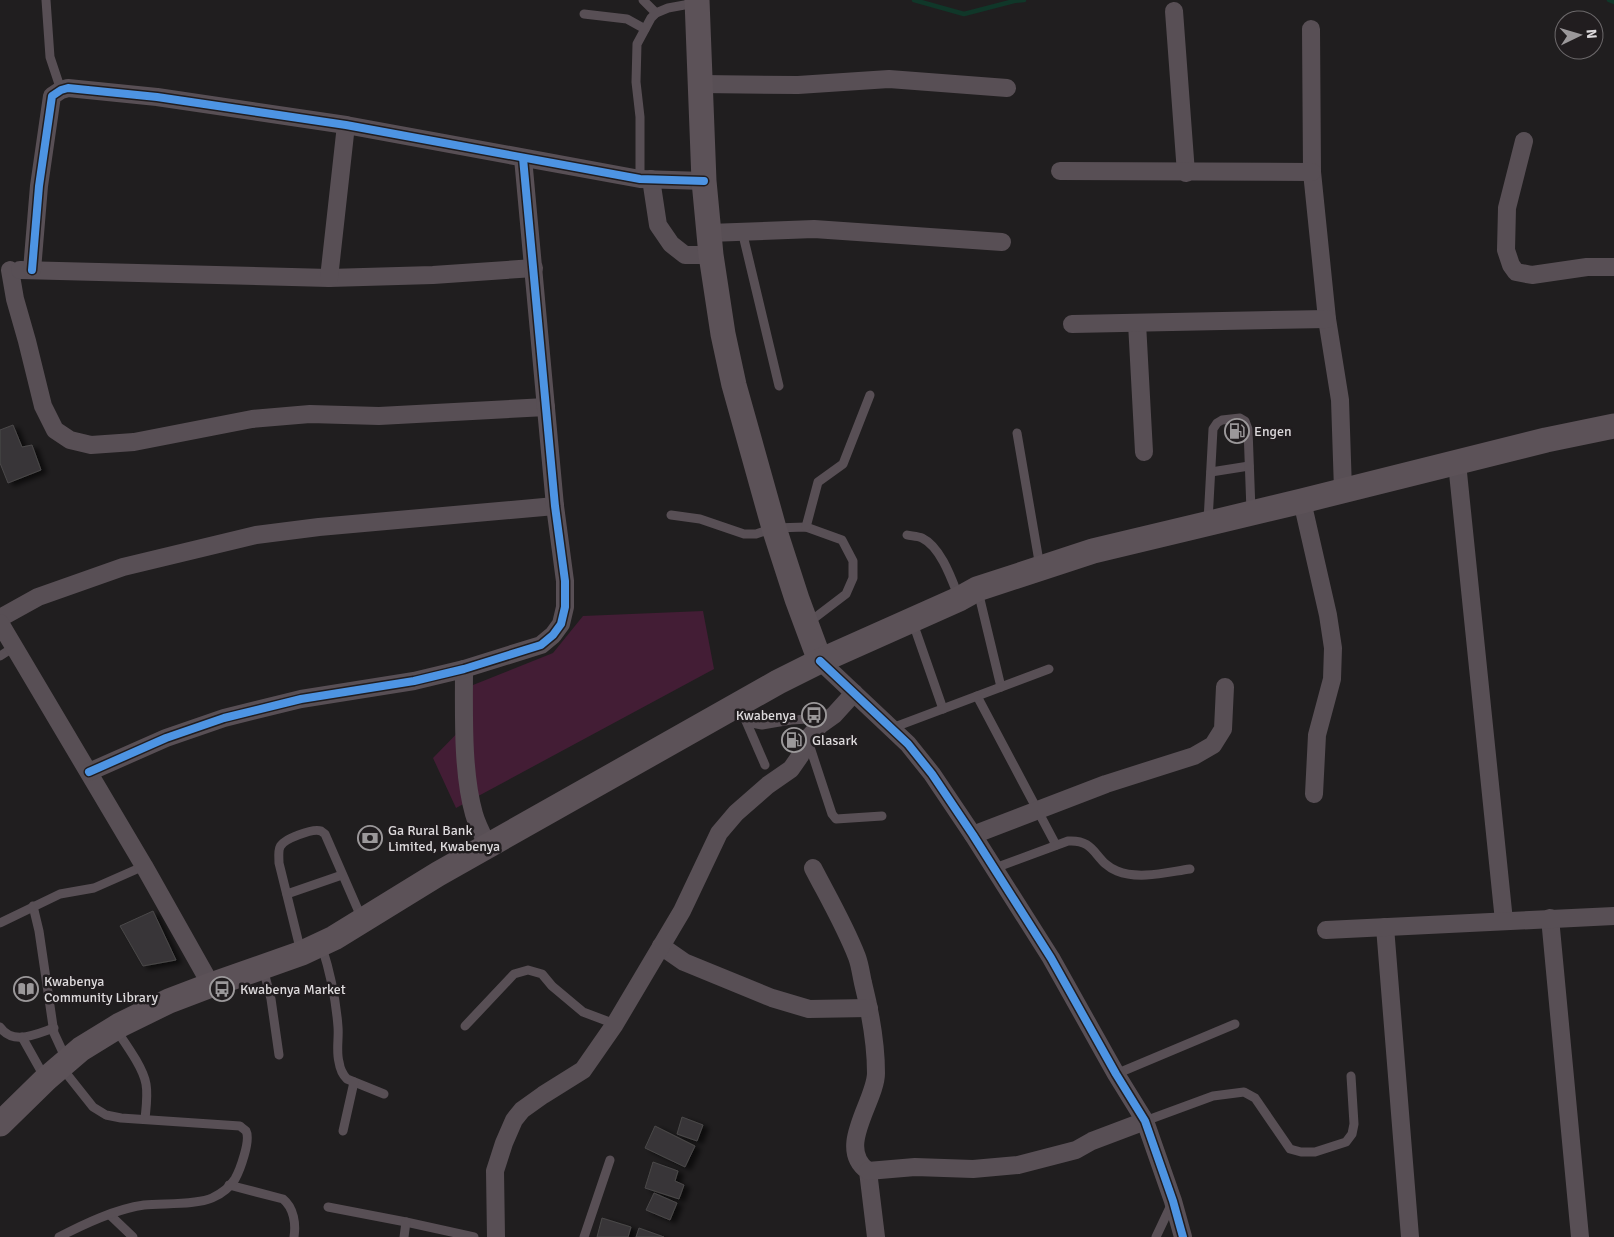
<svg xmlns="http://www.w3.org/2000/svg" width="1614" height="1237" viewBox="0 0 1614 1237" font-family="Signika,sans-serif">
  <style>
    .green { fill: #431d35 }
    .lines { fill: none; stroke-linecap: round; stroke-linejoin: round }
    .stream { stroke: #103729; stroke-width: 4.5 }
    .building { fill: #383637; stroke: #4a4849; filter: url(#shadow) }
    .lane { stroke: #584f55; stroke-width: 9 }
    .street { stroke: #584f55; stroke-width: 18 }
    .secondary { stroke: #5c5258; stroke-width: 25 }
    .cycleway-casing { stroke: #211d1f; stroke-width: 11 }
    .cycleway { stroke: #4d94e3; stroke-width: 8 }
    .labels { text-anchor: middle; stroke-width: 5; stroke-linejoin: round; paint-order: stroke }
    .poi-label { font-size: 14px; fill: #dddadc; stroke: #211d1f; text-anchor: start }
  </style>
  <defs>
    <filter id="shadow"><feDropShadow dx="5.5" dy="3" stdDeviation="2.5" flood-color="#0009"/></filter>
  </defs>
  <rect width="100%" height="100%" fill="#201e1f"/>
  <path class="green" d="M703 611 714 669 456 808 433 758 470 720 473 685 553 653 583 616Z"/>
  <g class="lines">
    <g class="stream">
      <path d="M914 0 964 14 1014 1 1024 0"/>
      <path d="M1609 0 1614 2"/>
    </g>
  </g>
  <g class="building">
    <path d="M13 425 22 447 32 445 41 470 8 483 0 463V430Z"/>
    <path d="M153 911 176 960 143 966 120 926Z"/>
    <path d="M682 1117 703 1125 697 1141 677 1134Z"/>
    <path d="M655 1126 695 1146 685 1167 645 1148Z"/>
    <path d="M653 1162 678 1171 675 1181 684 1185 679 1199 645 1188Z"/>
    <path d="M654 1193 677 1203 670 1220 646 1210Z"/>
    <path d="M602 1218 631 1227 628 1237H597Z"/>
    <path d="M639 1228 664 1237H636Z"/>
  </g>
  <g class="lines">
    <g class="lane">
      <path d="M46 0 50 57 61 90"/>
      <path d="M643 0 656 13"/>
      <path d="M584 14 627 19 645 29"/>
      <path d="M640 179V117L636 82 637 44 651 18 656 13 668 8 695 3"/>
      <path d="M742 231 779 386"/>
      <path d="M1017 433 1040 567"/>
      <path d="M1211 472 1249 466"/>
      <path d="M671 515 700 519 744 534H756L774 528 806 527 842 540 853 561V578L846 594 808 623"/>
      <path d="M1208 521 1213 429 1217 423 1222 420 1240 418 1245 421 1248 429 1251 511"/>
      <path d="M806 527 818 482 843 464 870 395"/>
      <path d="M907 535C911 536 918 536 922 538 941 547 952 580 959 598"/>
      <path d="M978 591 1001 687"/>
      <path d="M913 623 943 709"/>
      <path d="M0 656 14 647"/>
      <path d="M977 696 1056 845"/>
      <path d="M739 705 765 765"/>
      <path d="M747 722 762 725 791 720 825 718"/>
      <path d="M892 728 1049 669"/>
      <path d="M808 741 832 814 836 819 882 816"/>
      <path d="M995 868 1068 841C1097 839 1094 862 1117 871 1139 880 1168 872 1190 869"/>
      <path d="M287 894 342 875"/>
      <path d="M33 906 39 931 54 1033 66 1059"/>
      <path d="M0 923 60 894 94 888 144 866"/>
      <path d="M322 947C330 972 336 1000 338 1027 339 1038 336 1051 339 1062 340 1069 342 1074 347 1079L384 1094"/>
      <path d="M301 952 279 863C279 858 278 851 280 847 283 839 313 828 321 831L325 834 362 919"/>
      <path d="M263 968 271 999 279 1055"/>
      <path d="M465 1026 514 974 528 970 542 974 552 986 583 1012 615 1024"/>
      <path d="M0 1027C13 1046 36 1034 54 1028"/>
      <path d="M115 1028C125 1043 143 1067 146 1084 148 1095 146 1108 145 1119"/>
      <path d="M22 1037 45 1078"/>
      <path d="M1116 1074 1235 1024"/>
      <path d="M1145 1121 1213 1096 1244 1092 1255 1098 1290 1149 1301 1152H1315L1346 1142 1352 1134 1354 1124 1351 1076"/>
      <path d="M343 1131 354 1082"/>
      <path d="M229 1185 283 1199C294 1208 296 1224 294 1237"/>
      <path d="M328 1207 406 1222 474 1237"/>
      <path d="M110 1215 133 1237"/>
      <path d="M59 1237C84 1224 115 1209 144 1205 162 1203 197 1205 212 1198 221 1194 230 1187 235 1179 240 1170 251 1140 246 1131 244 1129 242 1128 240 1126L121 1118 106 1115 93 1107 62 1068"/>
      <path d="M404 1237 406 1222"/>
      <path d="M584 1237 610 1160"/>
      <path d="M1156 1237 1172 1203"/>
    </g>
    <g class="street">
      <path d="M1174 11 1186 173"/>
      <path d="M1311 29 1312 172 1327 319 1340 400 1343 490"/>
      <path d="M701 84 798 85 889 79 1007 88"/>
      <path d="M1524 141 1507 208 1506 250 1511 265 1516 272 1532 275 1587 267H1614"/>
      <path d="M1060 171 1312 172"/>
      <path d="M651 179 658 225 671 244 685 255H711"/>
      <path d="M709 233 814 229 1002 242"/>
      <path d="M10 270 15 299 27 341 43 406 55 430 70 440 91 445 134 442 252 419 310 414 379 416 546 407"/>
      <path d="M20 270 329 278 433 275 534 268"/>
      <path d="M32 270 39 186 52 96 61 90 68 88 157 97 346 125 640 179 704 181"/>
      <path d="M329 278 346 125"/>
      <path d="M1137 323 1144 452"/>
      <path d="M1072 324 1327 319"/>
      <path d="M1457 463 1504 921"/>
      <path d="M1302 501 1328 615 1333 648 1332 679 1317 735 1314 794"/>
      <path d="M0 618 38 597 123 567 256 535 319 527 555 506"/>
      <path d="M0 623 144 866 211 985"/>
      <path d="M820 661 908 744 932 774 973 835 1051 958 1116 1074 1145 1121 1173 1201 1183 1237"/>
      <path d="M464 669C464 713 462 772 474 814 477 825 483 836 488 846"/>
      <path d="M89 772 166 738 224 718 301 699 414 681 464 669 541 645 553 635 561 624 565 607V581L555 506 523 158"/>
      <path d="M973 835 1106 784 1194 756 1213 745 1223 729 1225 687"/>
      <path d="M813 868C828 897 845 926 857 957 860 965 861 974 863 983 870 1011 876 1044 876 1073 876 1101 835 1148 868 1171L876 1237"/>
      <path d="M1550 918 1580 1237"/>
      <path d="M1385 927 1410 1237"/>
      <path d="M1326 930 1614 916"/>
      <path d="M661 946 684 962 772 998 809 1009 869 1008"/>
      <path d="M868 1171 915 1167 973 1169 1018 1165 1076 1150 1092 1141 1145 1121"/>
      <path d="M496 1237 495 1171 504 1143 514 1120 522 1110 543 1095 583 1070 615 1024 682 911 719 833 736 813 768 785 791 769 800 756 808 738 820 725 834 715 854 693"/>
    </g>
    <g class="secondary">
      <path d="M697 0 704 181 711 255 723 334 734 385 774 528 797 599 820 661"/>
      <path d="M0 1124 46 1079 81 1049 120 1025 169 1001 211 985 302 953 334 938 438 874 778 682 820 661 959 599 977 589 1093 551 1302 501 1546 440 1614 426"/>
    </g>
    <defs>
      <g id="cycleway">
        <path d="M32 270 39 186 52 96 61 90 68 88 157 97 346 125 640 179 704 181"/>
        <path d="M820 661 908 744 932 774 973 835 1051 958 1116 1074 1145 1121 1173 1201 1183 1237"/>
        <path d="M89 772 166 738 224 718 301 699 414 681 464 669 541 645 553 635 561 624 565 607V581L555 506 523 158"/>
      </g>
    </defs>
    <use href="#cycleway" class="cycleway-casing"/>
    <use href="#cycleway" class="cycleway"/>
  </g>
  <defs>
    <symbol id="fuel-ring" viewBox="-11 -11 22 22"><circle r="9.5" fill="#211d1f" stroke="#9b989a" stroke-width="1.5"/><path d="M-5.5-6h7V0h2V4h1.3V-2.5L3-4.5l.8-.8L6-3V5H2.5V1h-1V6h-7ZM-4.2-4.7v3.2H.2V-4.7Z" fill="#9b989a"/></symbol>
    <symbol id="bus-ring" viewBox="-11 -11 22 22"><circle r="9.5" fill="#211d1f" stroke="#9b989a" stroke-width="1.5"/><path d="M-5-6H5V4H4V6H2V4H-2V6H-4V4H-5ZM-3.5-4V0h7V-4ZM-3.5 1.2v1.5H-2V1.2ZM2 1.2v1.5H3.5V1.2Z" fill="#9b989a"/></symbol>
    <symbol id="bank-ring" viewBox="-11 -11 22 22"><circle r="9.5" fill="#211d1f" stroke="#9b989a" stroke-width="1.5"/><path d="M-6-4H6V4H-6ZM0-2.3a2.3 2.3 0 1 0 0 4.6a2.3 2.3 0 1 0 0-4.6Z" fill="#9b989a"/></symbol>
    <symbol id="library-ring" viewBox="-11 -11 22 22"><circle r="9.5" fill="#211d1f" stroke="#9b989a" stroke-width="1.5"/><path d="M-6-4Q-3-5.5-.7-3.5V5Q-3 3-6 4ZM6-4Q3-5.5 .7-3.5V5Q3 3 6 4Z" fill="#9b989a"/></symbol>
  </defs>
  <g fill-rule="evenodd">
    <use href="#fuel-ring" x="1223" y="417" width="28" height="28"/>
    <use href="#bus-ring" x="800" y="701" width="28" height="28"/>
    <use href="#fuel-ring" x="780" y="726" width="28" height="28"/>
    <use href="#bank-ring" x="356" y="824" width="28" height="28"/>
    <use href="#library-ring" x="12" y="975" width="28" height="28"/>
    <use href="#bus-ring" x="208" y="975" width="28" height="28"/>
  </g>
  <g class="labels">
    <g class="poi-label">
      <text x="1254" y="436">Engen</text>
      <text x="796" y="720" text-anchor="end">Kwabenya</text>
      <text x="812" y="745">Glasark</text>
      <text x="388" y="835">Ga Rural Bank<tspan x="388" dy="16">Limited, Kwabenya</tspan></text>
      <text x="44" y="986">Kwabenya<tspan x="44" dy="16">Community Library</tspan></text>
      <text x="240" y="994">Kwabenya Market</text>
    </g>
  </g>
  <g transform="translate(1579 35) rotate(85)"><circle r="24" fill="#211d1f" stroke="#6c696b"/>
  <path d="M0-4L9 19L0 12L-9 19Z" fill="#9b989a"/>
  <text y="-8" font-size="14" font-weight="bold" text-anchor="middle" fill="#dddadc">N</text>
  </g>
</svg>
